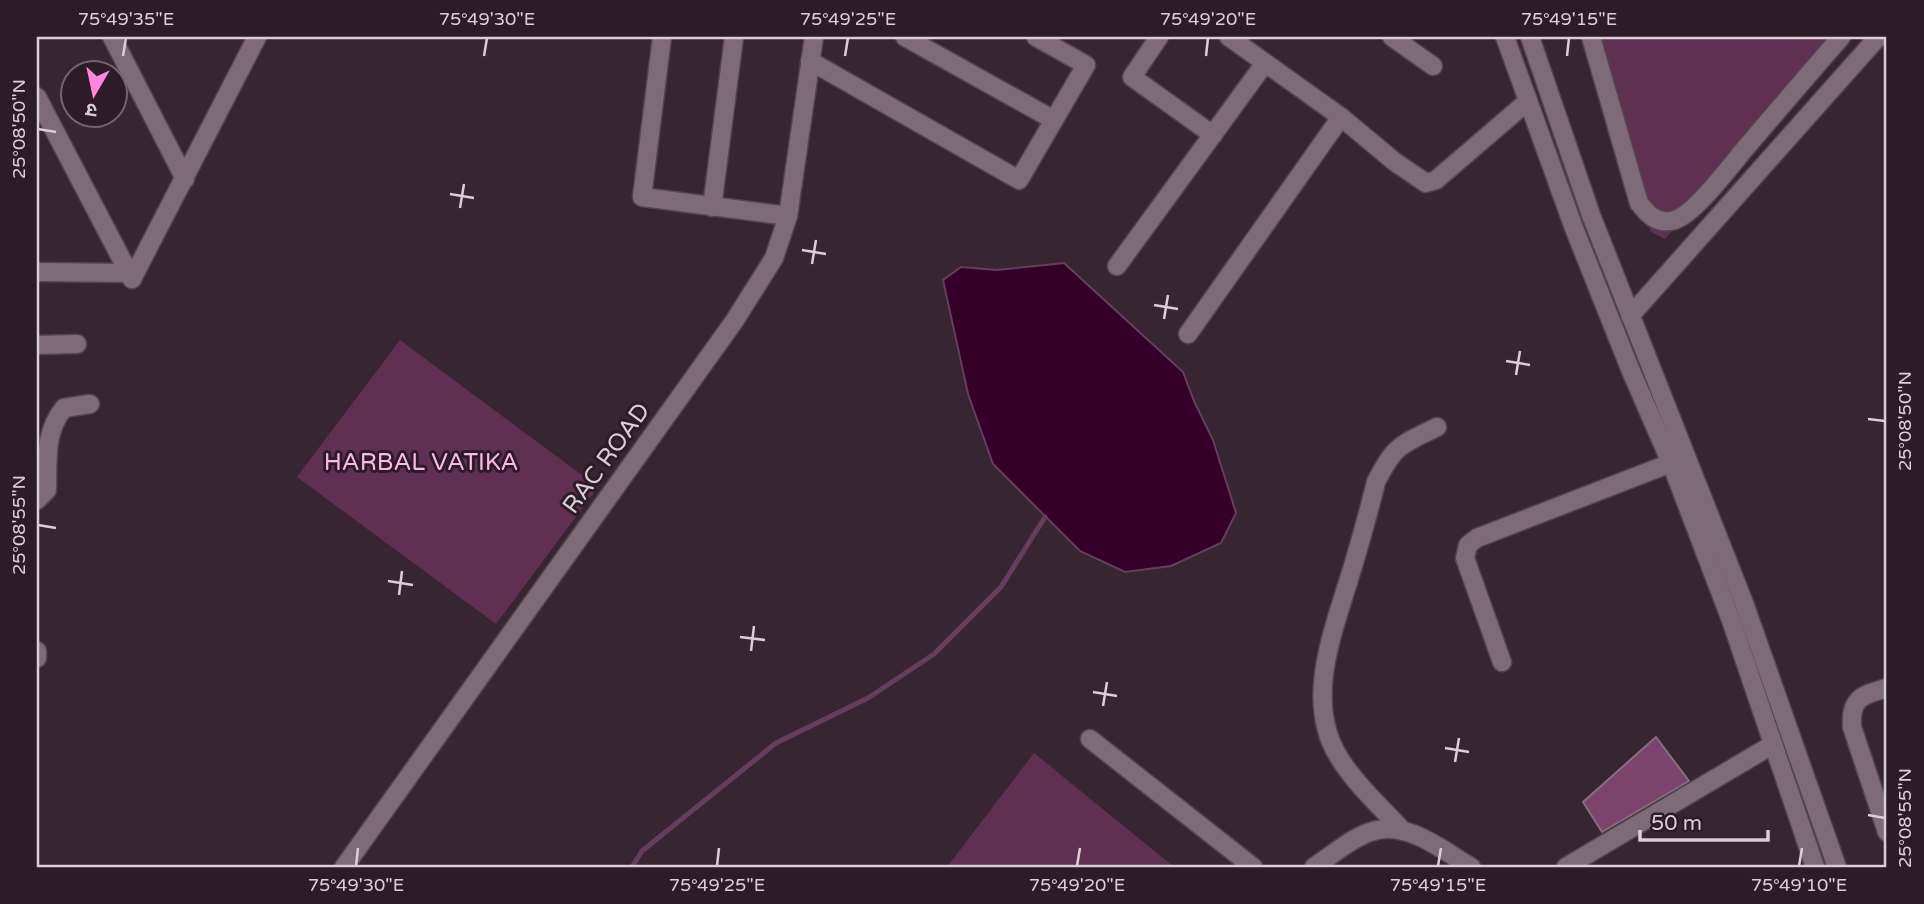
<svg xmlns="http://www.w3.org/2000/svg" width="1924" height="904" viewBox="0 0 1924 904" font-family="'Varela Round','Noto Sans Devanagari',sans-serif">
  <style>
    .green { fill: #603053 }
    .water { fill: #340029; stroke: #663e5d; stroke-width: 2 }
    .shadow { fill: #0007 }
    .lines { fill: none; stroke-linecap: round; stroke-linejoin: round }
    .stream { stroke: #663e5d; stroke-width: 5 }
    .building { fill: #7c446d; stroke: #84707d; stroke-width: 2 }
    .minor-casing { stroke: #53444e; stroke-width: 21 }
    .minor { stroke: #7f6a78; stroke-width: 18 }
    .ticks { fill: none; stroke: #dacfd6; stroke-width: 2.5 }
    .labels { text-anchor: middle; stroke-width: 6; stroke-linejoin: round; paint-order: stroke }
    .street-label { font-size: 24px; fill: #dacfd6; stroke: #2c1c27 }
    .park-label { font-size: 24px; fill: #fdb8e8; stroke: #2c1c27 }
    .neatline { fill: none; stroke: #dacfd6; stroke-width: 2.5 }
    .ticks-label { font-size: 18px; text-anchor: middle; fill: #dacfd6 }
  </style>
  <rect width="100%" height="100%" fill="#372531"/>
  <g class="green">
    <path d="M1585 37H1846L1665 239 1651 232Z"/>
    <path d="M400 340 598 487 496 624 297 477Z"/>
    <path d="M1034 753 1174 867H947Z"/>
  </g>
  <path class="water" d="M1064 263 1183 372 1194 401 1213 440 1236 513 1221 543 1171 566 1125 572 1080 551 993 464 968 394 943 280 961 267 997 270Z"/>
  <path class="shadow" d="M1656 739 1695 790 1612 839 1603 831 1585 803Z"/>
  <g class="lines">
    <path class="stream" d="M632 867 642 851 776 743 868 698 934 654 1001 587 1045 517"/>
  </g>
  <path class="building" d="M1656 737 1689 781 1602 832 1583 802Z"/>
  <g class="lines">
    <defs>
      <g id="minor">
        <path d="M112 37 185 179"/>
        <path d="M662 37 642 197 788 216"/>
        <path d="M905 37 1054 120"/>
        <path d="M1159 37 1132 77 1213 135"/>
        <path d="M1229 37 1341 117 1395 162 1426 183 1436 180 1528 101"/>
        <path d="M1392 37 1433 66"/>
        <path d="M1505 37 1574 228 1631 371 1671 463 1731 620 1815 867"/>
        <path d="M1530 37 1591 215 1744 603 1837 867"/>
        <path d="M1591 37 1639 203C1648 215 1658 225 1675 220 1695 213 1728 169 1743 151 1775 113 1808 75 1841 37"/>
        <path d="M810 61 1019 180 1086 65 1036 37"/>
        <path d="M37 97 132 279"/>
        <path d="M712 207 734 37"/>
        <path d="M1117 266 1265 63"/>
        <path d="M37 272 129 273"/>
        <path d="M132 279 257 37"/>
        <path d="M1630 316 1878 37"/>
        <path d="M1188 334 1341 117"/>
        <path d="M37 345 77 344"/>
        <path d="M37 500 47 490C48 460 44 432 64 408L90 404"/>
        <path d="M37 651V658"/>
        <path d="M1502 662 1465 558 1468 545 1477 538 1671 463"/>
        <path d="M1887 688C1862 695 1850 698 1852 727L1887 832"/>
        <path d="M1090 739 1253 867"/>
        <path d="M1403 831C1382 808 1357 786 1340 759 1304 704 1332 635 1349 579 1359 547 1368 514 1376 482 1395 444 1401 445 1437 427"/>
        <path d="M344 867 735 320 774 258 788 216 814 37"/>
        <path d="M1314 867C1332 855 1350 839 1370 832 1406 819 1442 850 1471 867"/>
        <path d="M1566 867 1772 745"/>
      </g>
    </defs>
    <use href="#minor" class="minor-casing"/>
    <use href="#minor" class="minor"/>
  </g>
  <path class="ticks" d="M123 56 126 38M484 56 487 38M845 56 848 38M1206 56 1208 38M1567 56 1569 38M38 129 56 132M450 194 474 198M460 208 464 184M802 250 826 254M812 264 816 240M1154 305 1178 309M1164 319 1168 295M1506 361 1530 365M1516 375 1520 351M1868 419 1885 421M38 525 56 528M388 581 413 585M399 595 402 571M740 637 765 640M751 651 754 626M1093 692 1117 696M1103 706 1107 682M1445 748 1469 752M1455 762 1459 738M1868 815 1885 818M356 866 358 848M717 866 719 848M1077 866 1080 848M1438 866 1441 848M1799 866 1802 848"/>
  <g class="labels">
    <g class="street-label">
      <text transform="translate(606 458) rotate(-54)" y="8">RAC ROAD</text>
    </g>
    <g class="park-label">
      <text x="421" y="470">HARBAL VATIKA</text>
    </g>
  </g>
  <rect width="1924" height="904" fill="none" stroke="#2c1c27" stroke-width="77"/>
  <g transform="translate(94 94) rotate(189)"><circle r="33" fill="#2c1c27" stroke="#72646d" stroke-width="2"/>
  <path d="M0-5L12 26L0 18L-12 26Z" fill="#ff85de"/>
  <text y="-10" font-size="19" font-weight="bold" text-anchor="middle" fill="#dacfd6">उ</text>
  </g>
  <path d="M1640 830v10h128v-10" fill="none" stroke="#dacfd6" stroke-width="3.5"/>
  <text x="1651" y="830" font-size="21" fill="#dacfd6" stroke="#2c1c27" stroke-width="5" paint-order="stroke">50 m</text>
  <rect x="38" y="38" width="1847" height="828" class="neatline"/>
  <g class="ticks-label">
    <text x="126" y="25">75°49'35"E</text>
    <text x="487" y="25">75°49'30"E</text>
    <text x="848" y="25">75°49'25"E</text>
    <text x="1208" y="25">75°49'20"E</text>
    <text x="1569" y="25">75°49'15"E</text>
    <text transform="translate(19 129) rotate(-90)" y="6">25°08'50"N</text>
    <text transform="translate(1905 421) rotate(-90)" y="6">25°08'50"N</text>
    <text transform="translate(19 525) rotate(-90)" y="6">25°08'55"N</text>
    <text transform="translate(1905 818) rotate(-90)" y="6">25°08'55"N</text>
    <text x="356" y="891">75°49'30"E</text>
    <text x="717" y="891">75°49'25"E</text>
    <text x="1077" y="891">75°49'20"E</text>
    <text x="1438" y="891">75°49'15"E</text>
    <text x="1799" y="891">75°49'10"E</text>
  </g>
</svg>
